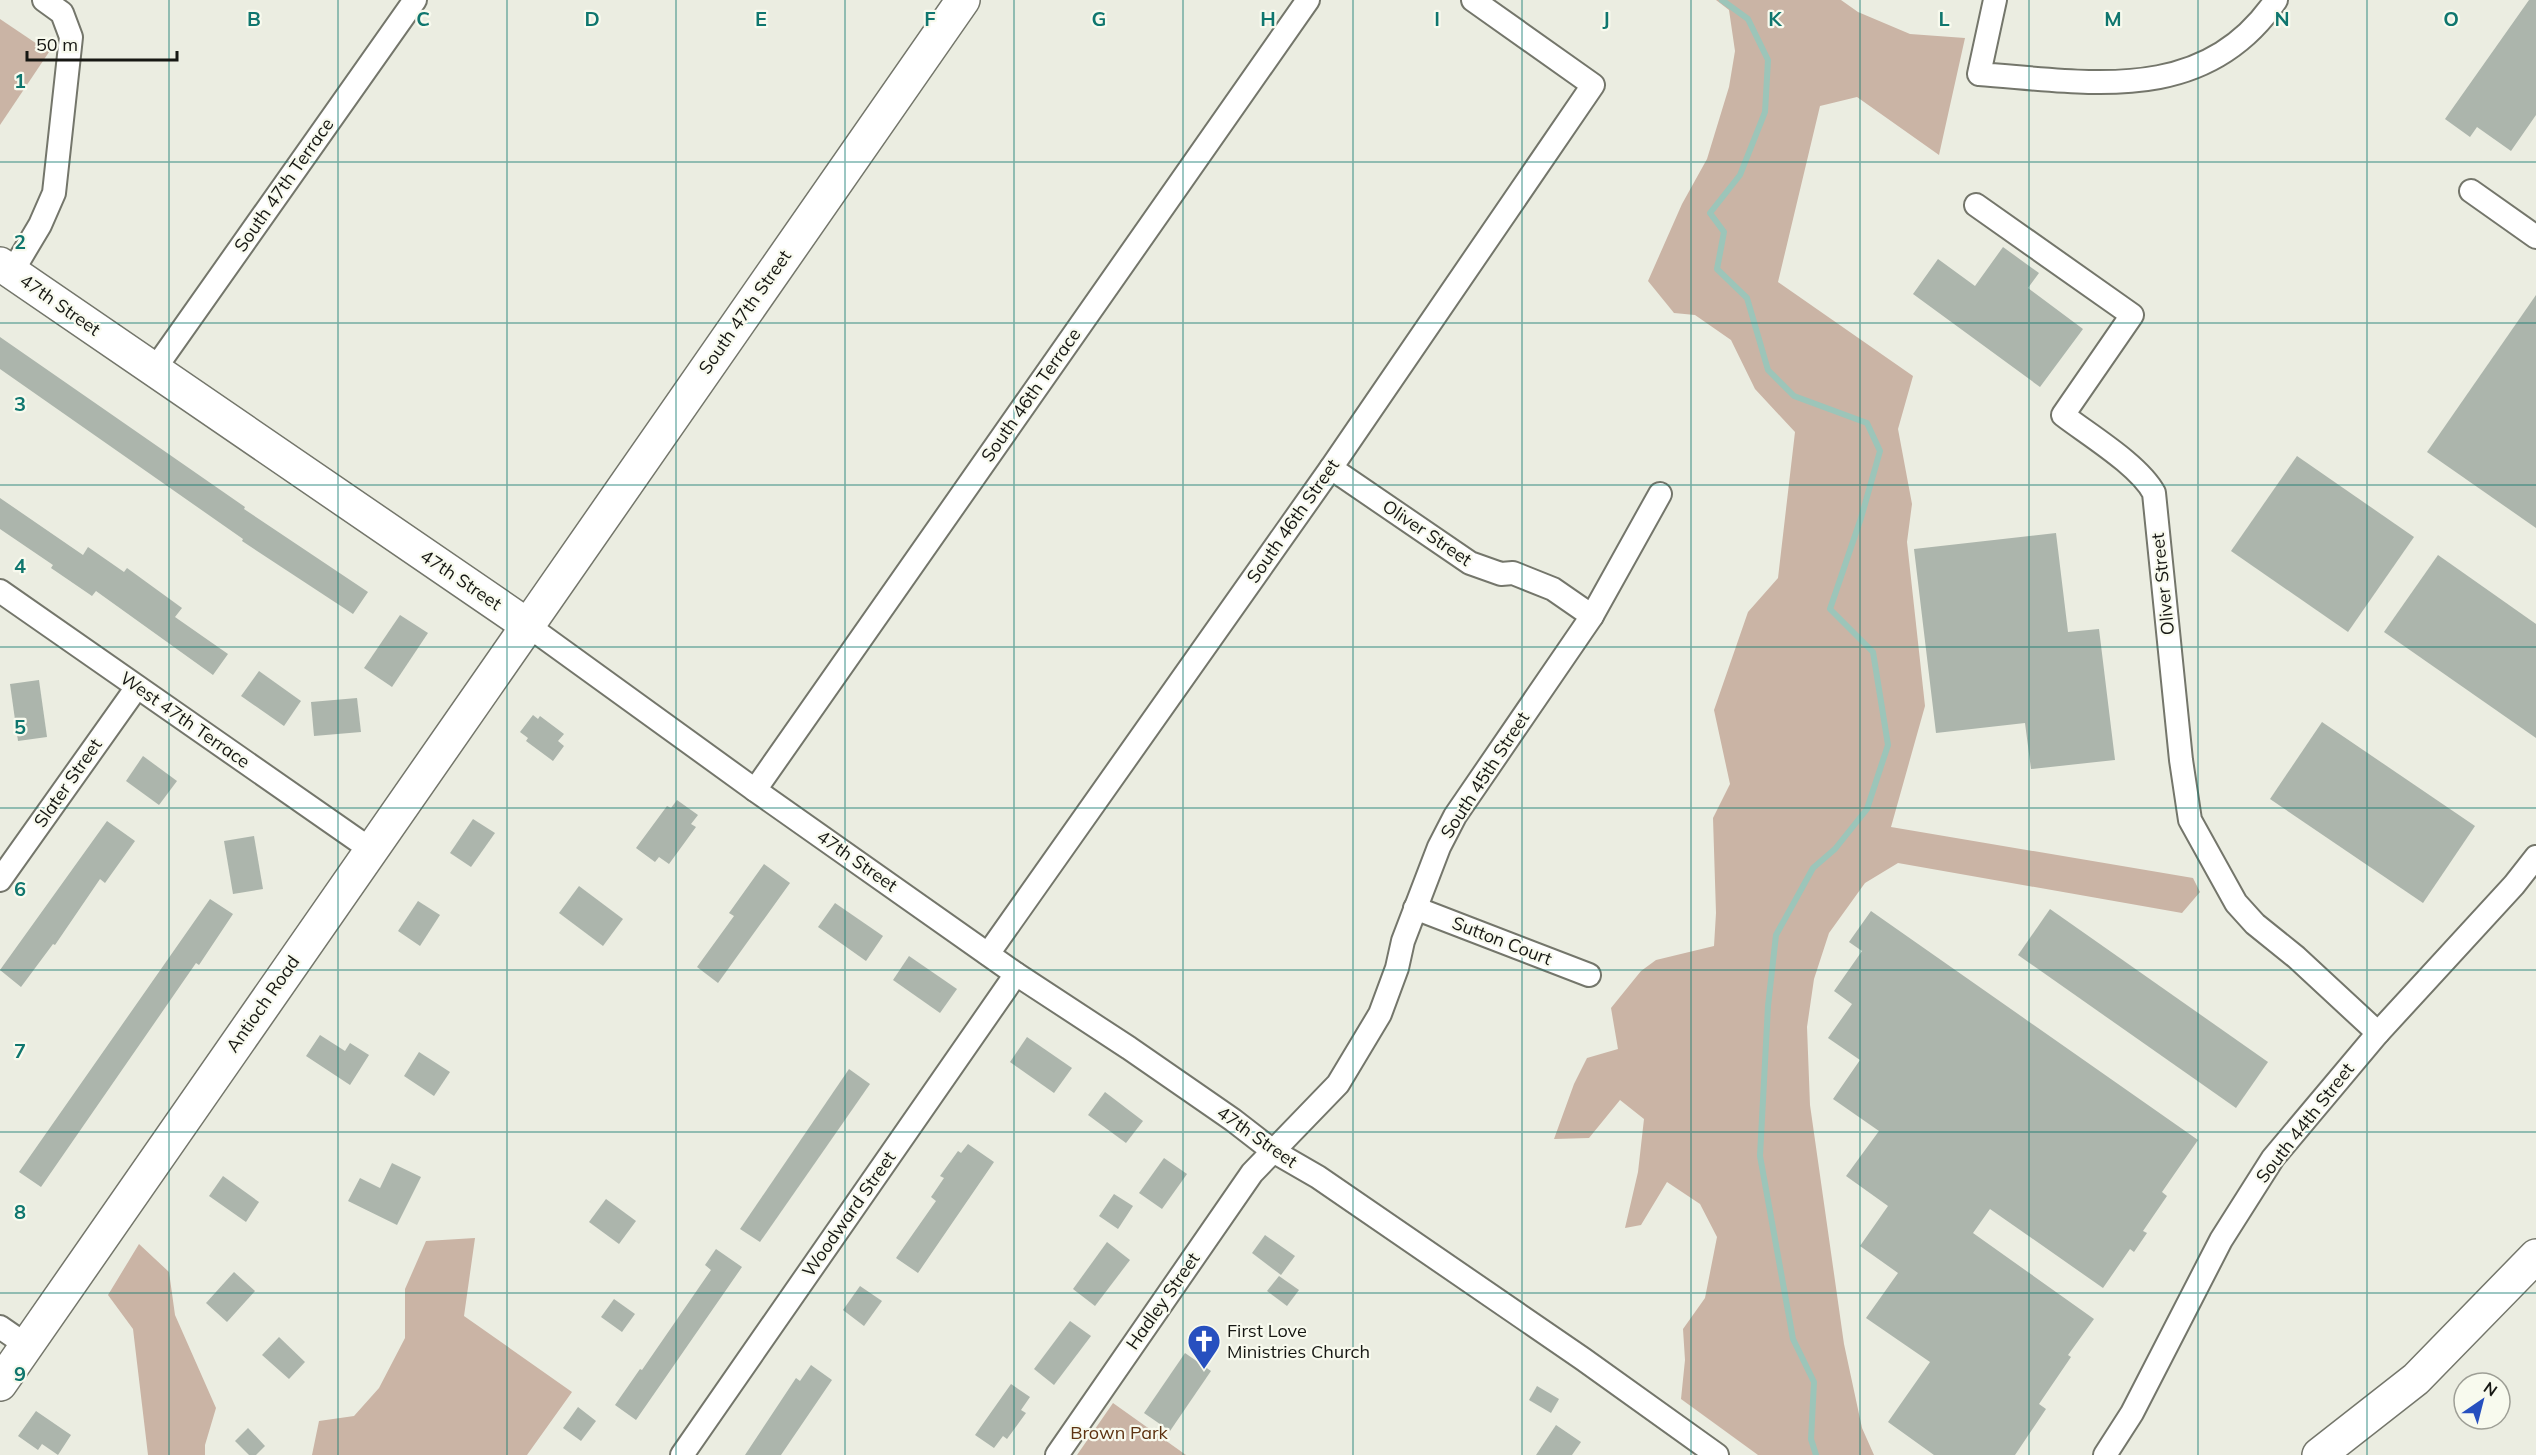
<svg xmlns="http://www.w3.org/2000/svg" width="2536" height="1455" viewBox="0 0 2536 1455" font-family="Mulish,sans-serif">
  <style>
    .green { fill: #cab4a5 }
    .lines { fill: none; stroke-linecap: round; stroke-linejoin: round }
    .stream { stroke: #9cc5b9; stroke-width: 6 }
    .building { fill: #acb5ac }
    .street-casing { stroke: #74766b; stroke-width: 26 }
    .secondary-casing { stroke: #74766b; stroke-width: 36 }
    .highway-casing { stroke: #74766b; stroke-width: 36 }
    .street { stroke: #fff; stroke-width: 22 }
    .secondary { stroke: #fff; stroke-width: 33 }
    .highway { stroke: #fff; stroke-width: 33 }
    .grid { fill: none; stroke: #0f766e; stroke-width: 1.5; stroke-opacity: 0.55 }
    .labels { text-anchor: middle; stroke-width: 4.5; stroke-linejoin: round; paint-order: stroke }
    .street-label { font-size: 18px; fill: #161713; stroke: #f8faee }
    .poi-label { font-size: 18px; fill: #161713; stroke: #f8faee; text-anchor: start }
    .park-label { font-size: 18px; fill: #5d3211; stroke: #f8faee }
    .grid-label { font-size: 20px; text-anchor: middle; font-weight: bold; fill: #0f766e; stroke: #f8faee; stroke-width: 4.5; stroke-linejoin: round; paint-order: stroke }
  </style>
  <rect width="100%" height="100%" fill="#ebede1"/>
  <g class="green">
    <path d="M1716 0H1841L1858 12 1910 34 1965 38 1939 155 1857 97 1820 106 1778 282 1913 376 1898 429 1912 504 1907 542 1925 706 1891 827 2193 878 2200 892 2182 913 1898 863 1865 883 1829 933 1814 979 1807 1027 1810 1105 1844 1344 1862 1428 1874 1455H1758L1681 1399 1685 1360 1683 1329 1705 1298 1717 1237 1700 1204 1667 1182 1641 1225 1625 1228 1638 1172 1644 1119 1620 1100 1589 1138 1554 1139 1574 1084 1587 1058 1618 1049 1611 1008 1641 971 1656 960 1714 946 1716 913 1713 818 1730 784 1714 710 1748 612 1778 578 1795 432 1755 389 1731 340 1695 315 1674 313 1648 281 1682 204 1707 159 1729 87 1735 51 1729 10Z"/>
    <path d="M0 19 49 52 0 125Z"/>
    <path d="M475 1238 464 1316 572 1392 527 1455H312L319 1421 354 1416 379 1388 405 1338V1289L426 1241Z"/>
    <path d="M139 1244 169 1272 175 1315 216 1408 205 1445V1455H148L133 1329 108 1295Z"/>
    <path d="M1113 1403 1186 1455H1077Z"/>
  </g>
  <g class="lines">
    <path class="stream" d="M1722 0 1748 19 1768 60 1765 112 1740 175 1710 213 1724 232 1717 269 1747 298 1768 370 1794 396 1867 423 1880 451 1861 518 1830 609 1873 652 1888 745 1867 809 1835 849 1813 868 1776 935 1768 1006 1760 1156 1793 1339 1814 1382 1811 1439 1816 1455"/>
  </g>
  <g class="building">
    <path d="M2529 0H2536V115L2511 151 2477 127 2470 137 2445 119Z"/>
    <path d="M2003 247 2039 273 2028 288 2083 329 2040 387 1913 294 1938 259 1975 286Z"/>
    <path d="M2536 295V528L2427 452Z"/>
    <path d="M0 337 245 507 244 509 368 592 353 614 242 541 243 539 0 369Z"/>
    <path d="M2297 456 2414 537 2348 632 2231 551Z"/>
    <path d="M0 498 83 555 88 547 124 572 127 568 182 608 175 617 228 654 213 675 96 591 92 596 51 568 53 565 0 529Z"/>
    <path d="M2056 533 2068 632 2099 629 2115 760 2031 769 2025 723 1936 733 1914 549Z"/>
    <path d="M2438 555 2536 624V738L2384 632Z"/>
    <path d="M400 615 428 633 392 687 364 668Z"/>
    <path d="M259 671 301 701 284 726 241 696Z"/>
    <path d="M39 680 47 737 18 741 10 684Z"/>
    <path d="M357 698 361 732 314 736 311 702Z"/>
    <path d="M533 715 538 719 540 716 564 734 558 741 564 746 553 761 526 741 528 738 520 732Z"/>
    <path d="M2322 722 2475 826 2423 903 2270 799Z"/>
    <path d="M143 756 177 781 159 805 126 781Z"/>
    <path d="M677 800 698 815 691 824 696 827 669 864 659 857 655 862 636 848 667 806 671 808Z"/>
    <path d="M473 819 495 833 471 867 450 853Z"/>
    <path d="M107 821 135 841 105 883 100 879 55 945 53 944 21 987 0 970Z"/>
    <path d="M254 836 263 889 233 894 224 841Z"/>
    <path d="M764 864 790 883 718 983 697 967 734 916 729 913Z"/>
    <path d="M579 886 623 919 603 946 559 913Z"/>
    <path d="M210 899 233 914 199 965 196 963 41 1187 19 1172Z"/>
    <path d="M418 901 440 915 420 946 398 931Z"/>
    <path d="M835 903 883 936 866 961 818 927Z"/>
    <path d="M2050 909 2268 1062 2236 1108 2018 955Z"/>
    <path d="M1871 911 2198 1140 2162 1192 2167 1196 2143 1231 2147 1233 2134 1252 2130 1249 2103 1288 1990 1209 1973 1233 2094 1319 2068 1355 2071 1357 2039 1404 2046 1409 2015 1455H1934L1888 1422 1930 1362 1866 1318 1898 1273 1860 1246 1888 1206 1846 1176 1879 1131 1833 1099 1860 1060 1828 1038 1852 1004 1834 991 1862 951 1849 942Z"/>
    <path d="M909 956 957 989 940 1013 893 980Z"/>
    <path d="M320 1035 345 1051 350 1043 369 1055 350 1085 306 1056Z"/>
    <path d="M1027 1037 1072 1068 1054 1093 1010 1062Z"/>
    <path d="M419 1052 450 1072 434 1096 404 1076Z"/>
    <path d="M849 1069 870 1084 760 1242 740 1229Z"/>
    <path d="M1105 1092 1143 1121 1126 1143 1088 1115Z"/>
    <path d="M968 1144 994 1162 918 1273 896 1258 936 1201 931 1197 944 1178 940 1176 958 1151 961 1153Z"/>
    <path d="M1164 1158 1187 1174 1162 1209 1139 1193Z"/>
    <path d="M392 1163 421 1177 397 1225 348 1201 360 1178 380 1188Z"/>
    <path d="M223 1176 259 1202 246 1222 209 1196Z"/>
    <path d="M1114 1194 1133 1206 1118 1229 1099 1216Z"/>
    <path d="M606 1199 636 1221 619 1244 589 1222Z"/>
    <path d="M1265 1235 1295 1256 1281 1275 1252 1253Z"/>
    <path d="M1107 1242 1130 1260 1095 1306 1073 1289Z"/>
    <path d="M716 1249 742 1267 636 1420 615 1405 640 1369 642 1370 711 1270 705 1265Z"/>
    <path d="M234 1272 255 1291 227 1322 206 1303Z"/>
    <path d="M1279 1276 1299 1290 1287 1306 1267 1291Z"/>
    <path d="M860 1286 882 1301 864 1326 843 1310Z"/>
    <path d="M614 1299 635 1314 622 1332 601 1317Z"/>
    <path d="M1070 1321 1091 1336 1054 1385 1034 1369Z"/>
    <path d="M279 1337 305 1362 289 1379 262 1355Z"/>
    <path d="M1185 1353 1211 1371 1170 1431 1144 1413Z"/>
    <path d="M811 1365 832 1380 781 1455H745L796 1378 800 1381Z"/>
    <path d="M1011 1384 1030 1397 1021 1410 1026 1413 1007 1439 1003 1436 994 1448 975 1435Z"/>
    <path d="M1537 1386 1559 1399 1551 1413 1529 1400Z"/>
    <path d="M578 1407 596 1421 581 1441 563 1428Z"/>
    <path d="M36 1411 71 1435 58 1455 42 1444 38 1450 18 1436Z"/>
    <path d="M1556 1425 1581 1442 1572 1455H1536Z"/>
    <path d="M248 1428 265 1446 256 1455H249L235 1441Z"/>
  </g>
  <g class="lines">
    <defs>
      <g id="street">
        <path d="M1995 0 1979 74C2089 82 2204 106 2276 0"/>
        <path d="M2471 191 2536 237"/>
        <path d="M1976 205 2132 315 2063 415C2089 435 2139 465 2154 493L2181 760 2190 820 2236 903 2255 924 2296 957 2378 1033"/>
        <path d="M12 272 40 225 54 193 71 37 62 13 44 0"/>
        <path d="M154 370 415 0"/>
        <path d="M1331 468 1470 563 1501 574 1513 573 1553 589 1592 616"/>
        <path d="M0 591 370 849"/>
        <path d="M527 625 755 790 1016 974 1129 1048 1233 1120 1273 1151 1318 1177 1583 1359 1717 1455"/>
        <path d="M755 790 1308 0"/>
        <path d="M0 880 137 687"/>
        <path d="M1415 908 1589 975"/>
        <path d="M988 954 1331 468 1593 85 1473 0"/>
        <path d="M0 1327 26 1345"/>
        <path d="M682 1455 1016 974"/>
        <path d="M1057 1455 1252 1173 1338 1084 1380 1014 1397 968 1403 941 1439 847 1455 816 1592 616 1660 494"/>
        <path d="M2105 1455 2132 1413 2221 1240 2273 1158 2378 1033 2514 885 2536 857"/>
      </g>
      <g id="secondary">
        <path d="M0 264 527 625"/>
        <path d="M0 1384 963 0"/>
      </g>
      <path id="highway" d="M2319 1455 2416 1379 2536 1256"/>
    </defs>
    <use href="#street" class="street-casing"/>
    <use href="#secondary" class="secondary-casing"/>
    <use href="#highway" class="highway-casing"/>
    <use href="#street" class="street"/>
    <use href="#secondary" class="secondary"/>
    <use href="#highway" class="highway"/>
  </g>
  <path class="grid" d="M169 0V1455M338 0V1455M507 0V1455M676 0V1455M845 0V1455M1014 0V1455M1183 0V1455M1353 0V1455M1522 0V1455M1691 0V1455M1860 0V1455M2029 0V1455M2198 0V1455M2367 0V1455M0 162H2536M0 323H2536M0 485H2536M0 647H2536M0 808H2536M0 970H2536M0 1132H2536M0 1293H2536"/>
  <defs>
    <symbol id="church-pin" viewBox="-11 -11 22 30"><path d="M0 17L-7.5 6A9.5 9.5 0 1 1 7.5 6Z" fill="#2750bf" stroke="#f8faee"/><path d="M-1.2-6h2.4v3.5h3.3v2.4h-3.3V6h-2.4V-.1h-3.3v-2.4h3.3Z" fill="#fff"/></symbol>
  </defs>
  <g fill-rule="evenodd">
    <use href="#church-pin" x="1185" y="1322" width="38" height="52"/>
  </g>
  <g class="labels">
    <g class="street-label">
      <text transform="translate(284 185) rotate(-55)" y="6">South 47th Terrace</text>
      <text transform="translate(60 305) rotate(35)" y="6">47th Street</text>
      <text transform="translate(745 312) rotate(-55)" y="6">South 47th Street</text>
      <text transform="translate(1031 395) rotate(-55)" y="6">South 46th Terrace</text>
      <text transform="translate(1293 521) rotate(-55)" y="6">South 46th Street</text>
      <text transform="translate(1427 533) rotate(34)" y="6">Oliver Street</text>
      <text transform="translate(461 580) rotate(34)" y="6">47th Street</text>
      <text transform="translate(2163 584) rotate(-96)" y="6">Oliver Street</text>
      <text transform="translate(185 720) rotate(35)" y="6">West 47th Terrace</text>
      <text transform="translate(1485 775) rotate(-57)" y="6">South 45th Street</text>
      <text transform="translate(68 783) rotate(-55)" y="6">Slater Street</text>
      <text transform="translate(857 861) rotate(35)" y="6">47th Street</text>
      <text transform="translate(1502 941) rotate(21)" y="6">Sutton Court</text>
      <text transform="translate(263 1004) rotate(-55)" y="6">Antioch Road</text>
      <text transform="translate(2305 1123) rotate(-52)" y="6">South 44th Street</text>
      <text transform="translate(1257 1137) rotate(35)" y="6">47th Street</text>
      <text transform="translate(849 1214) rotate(-55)" y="6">Woodward Street</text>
      <text transform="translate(1163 1301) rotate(-55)" y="6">Hadley Street</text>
    </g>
    <g class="poi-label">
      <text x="1227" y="1337">First Love<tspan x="1227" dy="21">Ministries Church</tspan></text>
    </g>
    <g class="park-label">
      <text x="1119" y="1439">Brown Park</text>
    </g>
  </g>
  <g class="grid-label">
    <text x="254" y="26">B</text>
    <text x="423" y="26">C</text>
    <text x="592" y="26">D</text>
    <text x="761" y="26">E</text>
    <text x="930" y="26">F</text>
    <text x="1099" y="26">G</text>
    <text x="1268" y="26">H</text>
    <text x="1437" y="26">I</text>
    <text x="1606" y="26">J</text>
    <text x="1775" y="26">K</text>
    <text x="1944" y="26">L</text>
    <text x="2113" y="26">M</text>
    <text x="2282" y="26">N</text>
    <text x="2451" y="26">O</text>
    <text x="20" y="88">1</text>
    <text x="20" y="249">2</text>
    <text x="20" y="411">3</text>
    <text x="20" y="573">4</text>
    <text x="20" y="734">5</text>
    <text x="20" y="896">6</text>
    <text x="20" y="1058">7</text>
    <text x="20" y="1219">8</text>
    <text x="20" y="1381">9</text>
  </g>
  <g transform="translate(2482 1401) rotate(35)"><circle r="28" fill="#f8faee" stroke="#9e9f96" stroke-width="1.5"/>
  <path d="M0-4.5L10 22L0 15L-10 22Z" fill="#2750bf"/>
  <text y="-9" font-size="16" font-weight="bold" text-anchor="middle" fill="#161713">N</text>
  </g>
  <path d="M27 51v9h150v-9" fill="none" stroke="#161713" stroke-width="3"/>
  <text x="36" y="51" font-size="18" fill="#161713" stroke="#f8faee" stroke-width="4.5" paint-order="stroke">50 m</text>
</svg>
